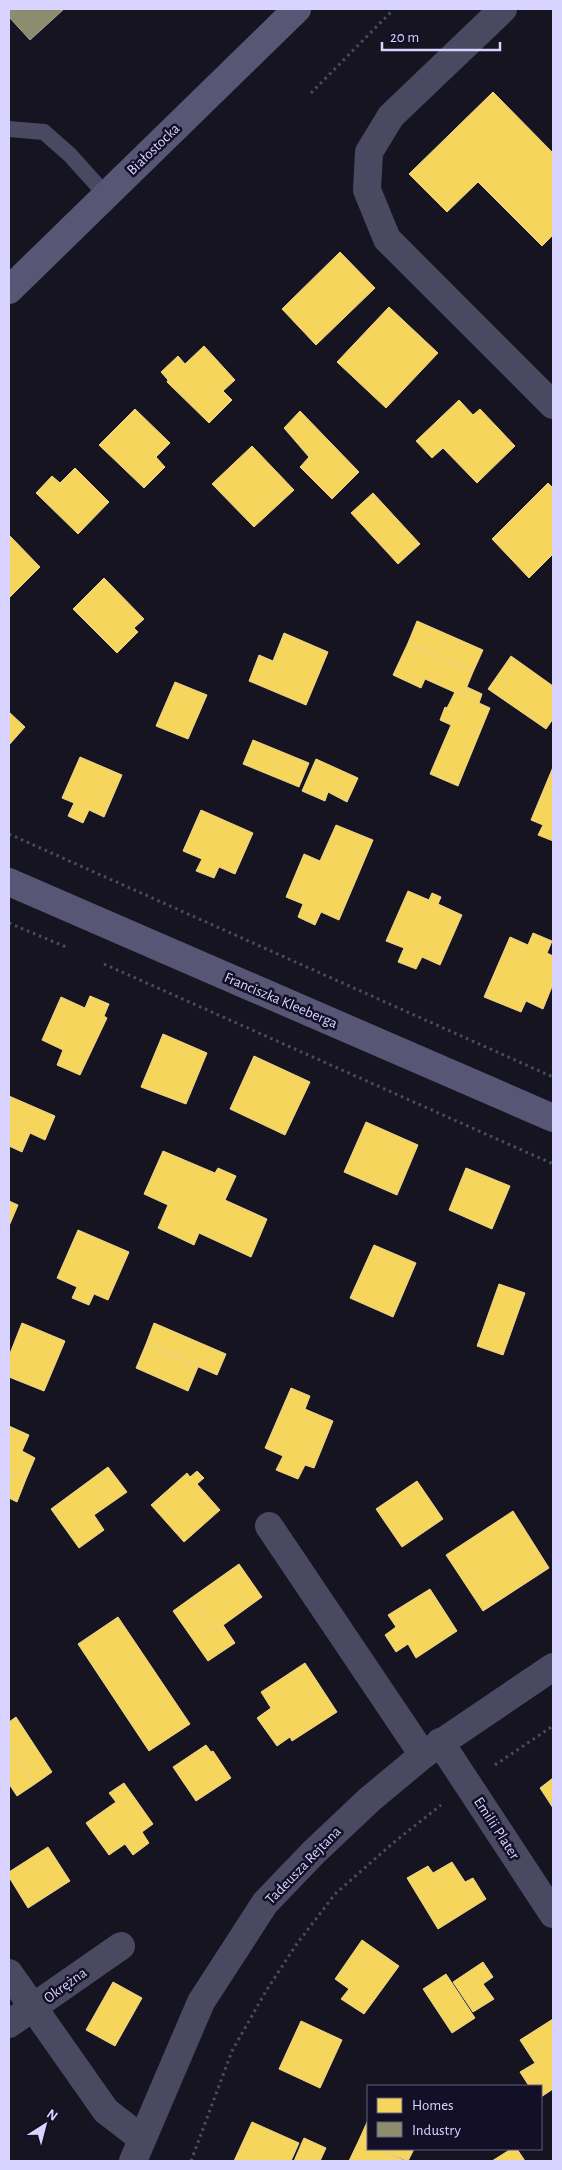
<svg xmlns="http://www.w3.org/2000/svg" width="562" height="2170" viewBox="0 0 562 2170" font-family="'Alegreya Sans',sans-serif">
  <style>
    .homes { fill: #f6d55c; stroke: #edd58d }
    .industry { fill: #8c8c6e; stroke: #a3a29a }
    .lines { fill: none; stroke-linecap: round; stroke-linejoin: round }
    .path { stroke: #44505f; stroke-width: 3; stroke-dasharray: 2.5 4; stroke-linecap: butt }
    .lane { stroke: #4a4962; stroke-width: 16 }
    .street { stroke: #4a4962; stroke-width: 28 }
    .secondary { stroke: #575674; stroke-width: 28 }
    .labels { text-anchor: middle; stroke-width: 5; stroke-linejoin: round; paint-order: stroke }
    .street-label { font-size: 15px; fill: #d9d4ff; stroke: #130f26 }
  </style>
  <rect width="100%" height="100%" fill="#161421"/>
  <g class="homes">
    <path d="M493 92 553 153V235L542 246 478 182 447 212 409 174Z"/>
    <path d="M340 252 375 288 316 345 282 309Z"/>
    <path d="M389 307 438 353 386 408 337 362Z"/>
    <path d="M204 346 235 380 223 391 232 400 209 423 167 382 168 380 161 372 178 356 185 364Z"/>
    <path d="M459 400 473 415 480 409 515 446 477 483 443 448 432 458 416 441Z"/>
    <path d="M135 409 170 443 156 457 165 467 144 488 99 445Z"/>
    <path d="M300 411 359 472 332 499 300 467 309 457 284 428Z"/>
    <path d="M252 446 294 490 254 527 212 484Z"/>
    <path d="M75 468 109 502 78 534 36 493 52 476 60 483Z"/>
    <path d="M548 483 553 488V554L529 578 492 539Z"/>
    <path d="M373 493 420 544 398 564 351 513Z"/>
    <path d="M9 535 40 567 9 598Z"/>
    <path d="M104 578 144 619 134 628 138 632 117 653 73 609Z"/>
    <path d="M417 621 483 650 473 672 408 643Z"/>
    <path d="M284 633 328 652 306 705 249 681 259 655 273 661Z"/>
    <path d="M408 643 473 672 463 696 425 679 421 688 393 675Z"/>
    <path d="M511 656 553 686V719L546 729 488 689Z"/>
    <path d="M175 682 207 695 188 739 156 726Z"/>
    <path d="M467 687 482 694 479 703 490 708 458 786 430 774 451 725 440 720 445 707 447 708 455 692 463 696Z"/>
    <path d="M9 712 25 727 9 745Z"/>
    <path d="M253 740 309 763 299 787 243 764Z"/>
    <path d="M80 757 122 775 104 817 89 810 83 823 68 816 74 803 62 798Z"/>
    <path d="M316 759 358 778 347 802 328 792 325 801 302 791Z"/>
    <path d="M553 767V841L538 835 543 825 531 820Z"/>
    <path d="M201 810 253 833 235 874 219 867 214 878 196 871 202 859 183 851Z"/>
    <path d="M336 825 373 840 339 920 321 912 315 925 298 917 303 904 286 897 304 854 320 861Z"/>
    <path d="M408 891 429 900 432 893 441 897 438 904 462 915 440 965 422 957 416 969 398 962 404 948 386 941Z"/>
    <path d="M533 933 552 941 547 953 553 956V984L543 1009 526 1001 521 1012 484 997 510 937 528 945Z"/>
    <path d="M90 996 109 1004 104 1016 107 1018 80 1075 57 1065 63 1050 42 1040 61 997 85 1008Z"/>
    <path d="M163 1034 207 1053 186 1104 141 1087Z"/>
    <path d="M254 1056 310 1082 285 1135 230 1109Z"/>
    <path d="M9 1096 55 1116 45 1140 30 1133 22 1152 9 1146Z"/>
    <path d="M366 1122 418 1145 397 1195 344 1172Z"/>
    <path d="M163 1151 215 1173 218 1168 236 1176 225 1200 267 1219 251 1257 199 1233 194 1245 158 1228 168 1205 144 1194Z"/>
    <path d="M466 1168 510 1186 492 1229 449 1210Z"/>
    <path d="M9 1201 18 1205 9 1226Z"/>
    <path d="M78 1230 129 1252 108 1300 94 1294 89 1305 72 1298 77 1287 57 1278Z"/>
    <path d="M374 1245 416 1263 393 1317 350 1298Z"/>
    <path d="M499 1284 525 1293 503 1355 477 1346Z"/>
    <path d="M22 1323 65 1341 44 1391 9 1377V1356Z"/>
    <path d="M154 1323 226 1354 217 1375 146 1344Z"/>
    <path d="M146 1344 198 1367 188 1391 136 1368Z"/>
    <path d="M291 1388 310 1396 305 1409 333 1421 314 1468 305 1465 298 1479 276 1470 283 1456 265 1448Z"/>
    <path d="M9 1426 29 1435 22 1451 35 1458 26 1479 9 1472Z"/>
    <path d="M108 1467 127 1492 94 1515 104 1530 79 1548 51 1509Z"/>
    <path d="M197 1471 204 1478 197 1484 220 1510 184 1542 151 1505 187 1473 190 1477Z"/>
    <path d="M9 1472 26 1479 17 1502 9 1498Z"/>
    <path d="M417 1481 443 1519 402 1547 376 1509Z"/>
    <path d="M513 1511 549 1568 483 1611 446 1555Z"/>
    <path d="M239 1564 262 1597 215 1631 191 1598Z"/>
    <path d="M430 1589 457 1631 416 1658 408 1644 396 1652 385 1635 396 1627 388 1615Z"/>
    <path d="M191 1598 215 1631 223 1625 235 1643 208 1661 173 1611Z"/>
    <path d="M118 1617 190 1724 149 1751 78 1644Z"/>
    <path d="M305 1663 337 1712 292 1741 290 1737 277 1746 257 1718 271 1708 261 1692Z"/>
    <path d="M16 1717 52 1772 35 1784 9 1746V1722Z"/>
    <path d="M206 1745 211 1752 213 1751 231 1778 196 1801 173 1767Z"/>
    <path d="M9 1746 35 1784 17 1796 9 1784Z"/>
    <path d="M553 1778V1808L540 1788Z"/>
    <path d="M124 1783 153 1824 142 1832 149 1843 133 1855 125 1844 109 1855 86 1823 116 1802 109 1793Z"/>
    <path d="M48 1847 70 1881 28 1908 9 1877V1872Z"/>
    <path d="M452 1862 465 1882 473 1878 486 1899 438 1929 407 1878 428 1866 433 1873Z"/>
    <path d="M362 1940 399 1966 364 2014 341 1999 349 1989 335 1979Z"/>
    <path d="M483 1962 493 1977 483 1984 494 1999 473 2012 453 1982Z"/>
    <path d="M446 1974 475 2018 452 2033 423 1989Z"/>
    <path d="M113 1982 142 1998 115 2046 86 2030Z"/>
    <path d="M553 2019V2089L541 2097V2086H529L520 2072 535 2063 520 2040Z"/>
    <path d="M301 2021 342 2040 320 2088 279 2069Z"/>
    <path d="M368 2120V2144L359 2140Z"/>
    <path d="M252 2122 299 2143 291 2161H234Z"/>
    <path d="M304 2138 326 2148 320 2161H294Z"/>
    <path d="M359 2140 368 2144V2149H378L405 2161H349Z"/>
    <path d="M378 2149H414L408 2161Z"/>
    <path d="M511 2149H517L525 2161H492Z"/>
  </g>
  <path class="industry" d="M9 9H64L30 40 9 17Z"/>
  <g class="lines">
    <g class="path">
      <path d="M311 93 394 9"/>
      <path d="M9 834 553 1077"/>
      <path d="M9 923 66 947"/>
      <path d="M104 964 553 1164"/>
      <path d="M495 1765 553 1726"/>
      <path d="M191 2161 232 2051 266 1991 296 1945 335 1894 393 1843 441 1805"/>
    </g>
    <path class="lane" d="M9 129 44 132 70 155 106 195"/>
    <g class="street">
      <path d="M503 9 391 116 369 152 367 190 387 239 553 405"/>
      <path d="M269 1526 423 1755"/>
      <path d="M440 1742 553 1914"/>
      <path d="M9 1973 106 2111 141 2138"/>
      <path d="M9 2024 121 1946"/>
      <path d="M133 2161 201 2002 265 1903 313 1853 369 1800 423 1755 553 1667"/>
    </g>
    <g class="secondary">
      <path d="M9 290 297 9"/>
      <path d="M9 882 553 1118"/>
    </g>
  </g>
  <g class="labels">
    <g class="street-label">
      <text transform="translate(153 149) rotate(-44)" y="5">Białostocka</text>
      <text transform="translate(281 1000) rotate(23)" y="5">Franciszka Kleeberga</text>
      <text transform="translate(497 1828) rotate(57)" y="5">Emilii Plater</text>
      <text transform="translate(303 1865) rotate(-46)" y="5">Tadeusza Rejtana</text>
      <text transform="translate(65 1985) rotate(-36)" y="5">Okrężna</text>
    </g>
  </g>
  <rect width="562" height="2170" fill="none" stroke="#d9d4ff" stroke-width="20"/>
  <rect x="367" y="2085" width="175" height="65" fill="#130f26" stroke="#625e7d"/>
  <rect x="377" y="2098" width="25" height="15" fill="#f6d55c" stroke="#625e7d"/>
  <text x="412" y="2110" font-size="15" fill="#d9d4ff">Homes</text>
  <rect x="377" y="2122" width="25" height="15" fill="#8c8c6e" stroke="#625e7d"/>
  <text x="412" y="2135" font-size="15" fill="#d9d4ff">Industry</text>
  <g transform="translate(45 2125) rotate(36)" stroke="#130f26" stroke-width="4" paint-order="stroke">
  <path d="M0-4L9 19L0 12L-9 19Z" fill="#d9d4ff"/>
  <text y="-8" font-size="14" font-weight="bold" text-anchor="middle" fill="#d9d4ff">N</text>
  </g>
  <path d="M382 42v8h118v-8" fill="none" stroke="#d9d4ff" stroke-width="2.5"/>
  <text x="390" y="42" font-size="15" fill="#d9d4ff" stroke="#130f26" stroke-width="4" paint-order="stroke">20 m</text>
</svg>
